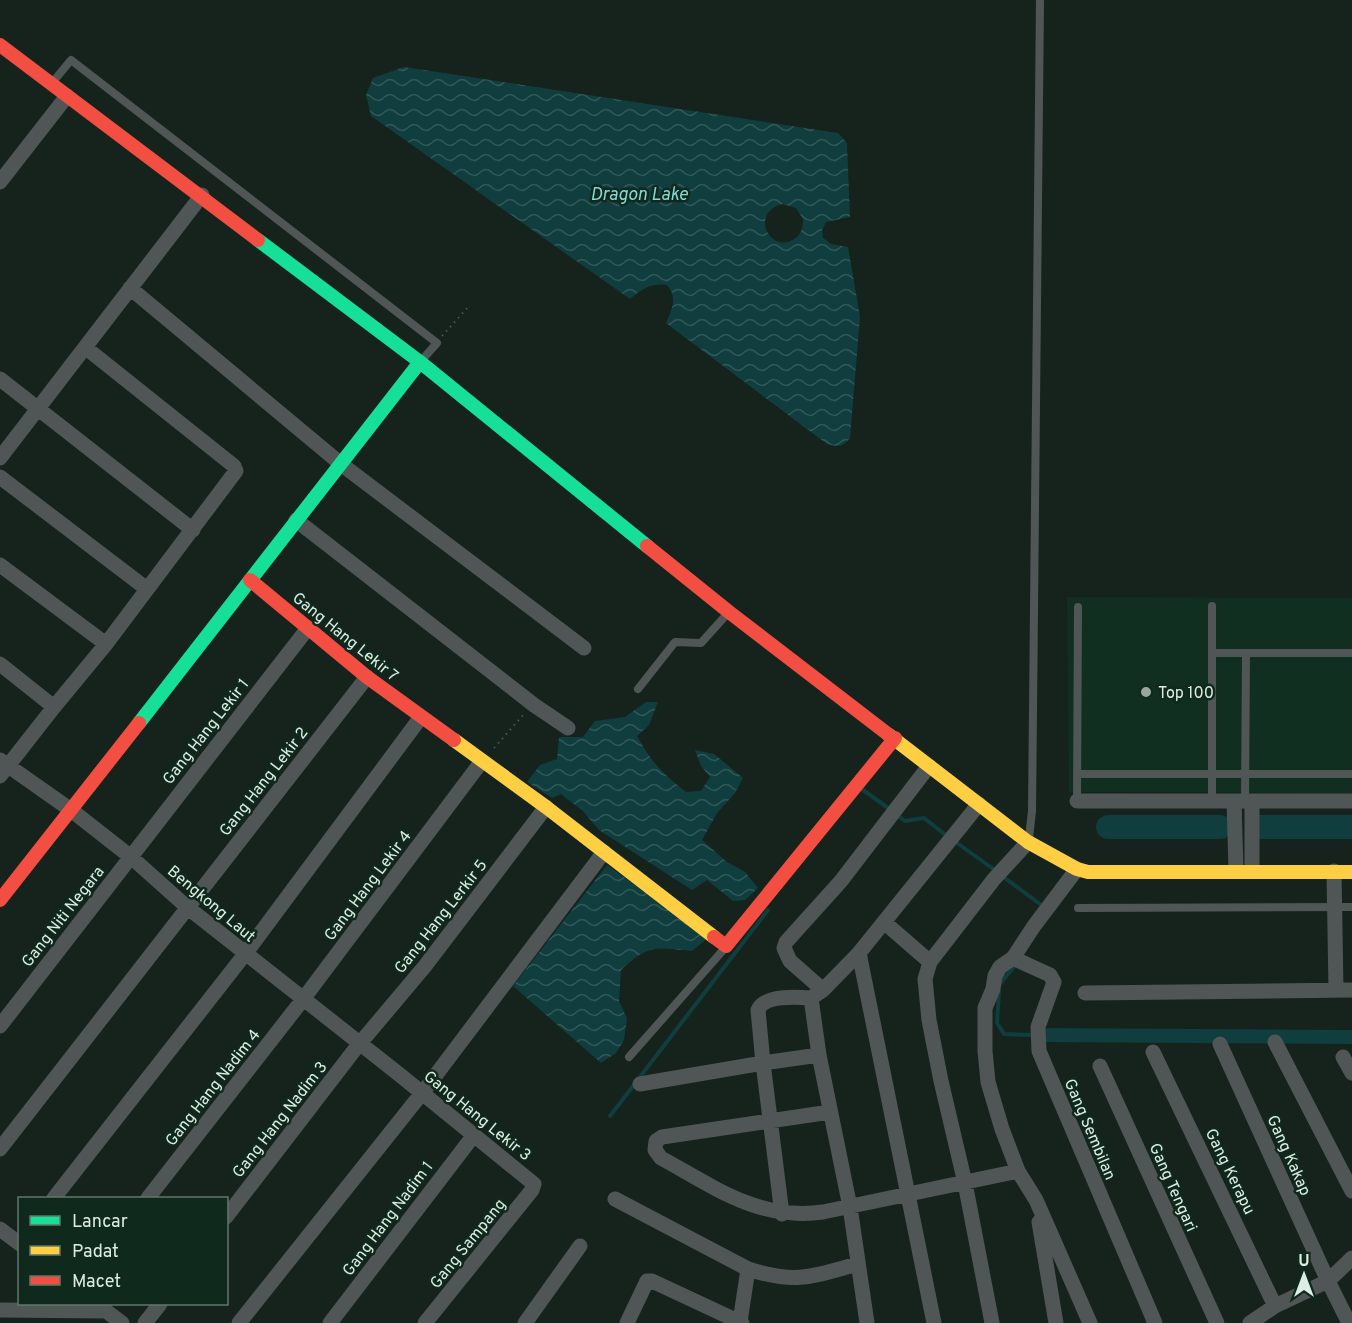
<svg xmlns="http://www.w3.org/2000/svg" width="1352" height="1323" font-family="Overpass,sans-serif">
	<defs>
		<pattern id="water-waves" width="16" height="10" patternUnits="userSpaceOnUse" patternTransform="scale(1.5)"><rect width="16" height="10" fill="#103d3e"/><path d="M0 5q4-4 8 0t8 0" fill="none" stroke="#32595a"/></pattern>
	</defs>
	<rect width="100%" height="100%" fill="#16231d"/>
	<path fill="#102f20" d="M1067,597L1352,598V793L1069,792Z"/>
	<path fill="url(#water-waves)" fill-rule="evenodd" d="M404,67L838,133L847,143L850,217L826,222L822,230L823,238L831,244L848,247L860,317L850,438C843,447 838,447 827,444L666,323C672,309 678,298 667,285C651,283 642,289 630,299L371,116L366,95L373,78ZM783,204L796,208L803,219C803,228 801,236 793,240C768,253 750,211 783,204Z
		M646,702H658L649,725L637,736C652,763 662,773 686,792L701,791L710,777L701,766L695,750L714,754L743,778L735,793L717,813L702,840L727,862L745,872L758,888L745,900L733,901L707,880L692,890L599,830L584,812L561,794L552,798L527,782L540,765L557,759L559,737H583L595,721L625,717Z
		M607,865L709,937L692,951C654,948 651,943 621,970L619,1001L627,1018L624,1040L616,1053L601,1063L513,986Z"/>
	<g fill="none" stroke-linecap="round" stroke-linejoin="round">
		<path stroke="#103d3e" stroke-width="4" d="M863,790L891,810
			M897,815L905,821L924,818L947,836
			M953,840L996,871
			M1002,876L1044,907
			M999,985L1017,963
			M999,992L997,1023L1004,1034L1034,1035
			M610,1116L768,910"/>
		<path stroke="#103d3e" stroke-width="14" d="M1041,1035L1352,1037"/>
		<path stroke="#103d3e" stroke-width="24" d="M1108,827H1220
			M1260,827H1352"/>
		<path stroke="#4c5350" stroke-width="2" stroke-dasharray="1.5 4.5" stroke-linecap="butt" d="M442,336L469,306
			M494,748L524,714"/>
		<path stroke="#505655" stroke-width="8" d="M52,83L71,60L437,343L421,361
			M1212,653H1352
			M638,689L675,642L701,643L728,613
			M1077,774H1352
			M1077,801L1078,607
			M1212,801V606
			M1245,801L1246,653
			M1029,838L1032,811L1040,0
			M1078,908L1352,907
			M629,1057L725,948"/>
		<path stroke="#505655" stroke-width="15" d="M0,182L67,96
			M130,288L341,464L584,648
			M0,379L193,530
			M0,458L202,195
			M0,477L147,589
			M296,520L534,705L568,728
			M0,565L106,644
			M0,664L54,707
			M0,760L71,810L131,857L187,907L400,1075L534,1184L532,1190L425,1323
			M0,776L54,707L106,644L236,471L234,466L86,348
			M1077,801H1352
			M1234,801L1236,870
			M1252,801V871
			M1077,869L1034,926L1013,958L1000,967L995,976L993,989L985,1008V1051L988,1082L1002,1129L1018,1171L1036,1200L1090,1323
			M1334,871L1336,990
			M884,922L930,962
			M859,953L934,1323
			M1013,958L1050,975L1054,982L1038,1027L1039,1051L1155,1323
			M823,990L790,961L784,948L786,942L841,881L929,766
			M1085,993L1352,990
			M811,998L819,1055L850,1207L867,1323
			M0,1026L308,628
			M1275,1042L1352,1191
			M1220,1044L1328,1281L1349,1323
			M1153,1052L1275,1306
			M1343,1057L1352,1073
			M1100,1066L1217,1323
			M640,1084L763,1063L758,1010C764,995 797,997 811,998L823,990L859,953L979,804
			M830,1112L662,1137L656,1141L655,1150L661,1158C714,1187 759,1221 823,1212L1018,1171
			M0,1149L367,677
			M54,1198L245,954L421,717
			M148,1198L304,998L482,761
			M615,1199L748,1269C795,1284 812,1277 857,1264
			M782,1214L763,1063L819,1055
			M226,1217L356,1048L425,966L546,807
			M1039,1222L1056,1323
			M0,1229L20,1244
			M98,1305L122,1323
			M0,1310L106,1311
			M740,1322L748,1269
			M145,1323L160,1304
			M239,1323L426,1088L604,852
			M330,1323L474,1135
			M525,1323L580,1246
			M627,1323L647,1281H652L742,1323
			M992,1323L965,1183L941,1081L929,1020L925,979L930,962L994,879L1028,842
			M1250,1323L1275,1306L1328,1281L1352,1258"/>
		<path stroke="#16e098" stroke-width="14" d="M258,240L420,362L647,546
			M139,723L420,362"/>
		<path stroke="#ffcf43" stroke-width="14" d="M889,735L1028,842L1077,869L1088,872H1352
			M454,740L546,807L714,937"/>
		<path stroke="#f24e42" stroke-width="14" d="M0,45L258,240
			M647,546L729,612L889,735
			M250,580L367,677L454,740
			M0,900L139,723
			M714,937L726,946L895,738"/>
	</g>
	<circle fill="#98a69e" stroke="#10291d" stroke-width="2" cx="1146" cy="692" r="6"/>
	<g text-anchor="middle" stroke-width="5" stroke-linejoin="round" paint-order="stroke">
		<g font-size="16" fill="#deede4" stroke="#10291d">
			<text transform="translate(346 636) rotate(39)" y="6">Gang Hang Lekir 7</text>
			<text transform="translate(205 731) rotate(-52)" y="6">Gang Hang Lekir 1</text>
			<text transform="translate(263 781) rotate(-52)" y="6">Gang Hang Lekir 2</text>
			<text transform="translate(367 885) rotate(-53)" y="6">Gang Hang Lekir 4</text>
			<text transform="translate(212 903) rotate(40)" y="6">Bengkong Laut</text>
			<text transform="translate(62 916) rotate(-52)" y="6">Gang Niti Negara</text>
			<text transform="translate(440 916) rotate(-52)" y="6">Gang Hang Lerkir 5</text>
			<text transform="translate(212 1087) rotate(-52)" y="6">Gang Hang Nadim 4</text>
			<text transform="translate(478 1115) rotate(39)" y="6">Gang Hang Lekir 3</text>
			<text transform="translate(279 1119) rotate(-52)" y="6">Gang Hang Nadim 3</text>
			<text transform="translate(1091 1129) rotate(67)" y="6">Gang Sembilan</text>
			<text transform="translate(1290 1155) rotate(66)" y="6">Gang Kakap</text>
			<text transform="translate(1231 1171) rotate(64)" y="6">Gang Kerapu</text>
			<text transform="translate(1174 1187) rotate(66)" y="6">Gang Tengari</text>
			<text transform="translate(387 1218) rotate(-53)" y="6">Gang Hang Nadim 1</text>
			<text transform="translate(467 1243) rotate(-51)" y="6">Gang Sampang</text>
		</g>
		<g font-size="16" fill="#deede4" stroke="#10291d" text-anchor="start">
			<text x="1158" y="698">Top 100</text>
		</g>
		<g font-size="18" font-style="italic" fill="#86d8d9" stroke="#10291d">
			<text x="639" y="200">Dragon Lake</text>
		</g>
	</g>
	<rect x="18" y="1197" width="210" height="108" fill="#10291d" stroke="#62776d" stroke-width="1.5"/>
	<rect x="30" y="1216" width="30" height="9" fill="#16e098" stroke="#62776d" stroke-width="1.5"/>
	<text x="72" y="1227" font-size="18" fill="#deede4">Lancar</text>
	<rect x="30" y="1246" width="30" height="9" fill="#ffcf43" stroke="#62776d" stroke-width="1.5"/>
	<text x="72" y="1257" font-size="18" fill="#deede4">Padat</text>
	<rect x="30" y="1276" width="30" height="9" fill="#f24e42" stroke="#62776d" stroke-width="1.5"/>
	<text x="72" y="1287" font-size="18" fill="#deede4">Macet</text>
	<g transform="translate(1304 1275)" stroke="#10291d" stroke-width="4.5" paint-order="stroke">
	<path d="M0-4.5L10 22L0 15L-10 22Z" fill="#deede4"/>
	<text y="-9" font-size="16" font-weight="bold" text-anchor="middle" fill="#deede4">U</text>
	</g>
</svg>
